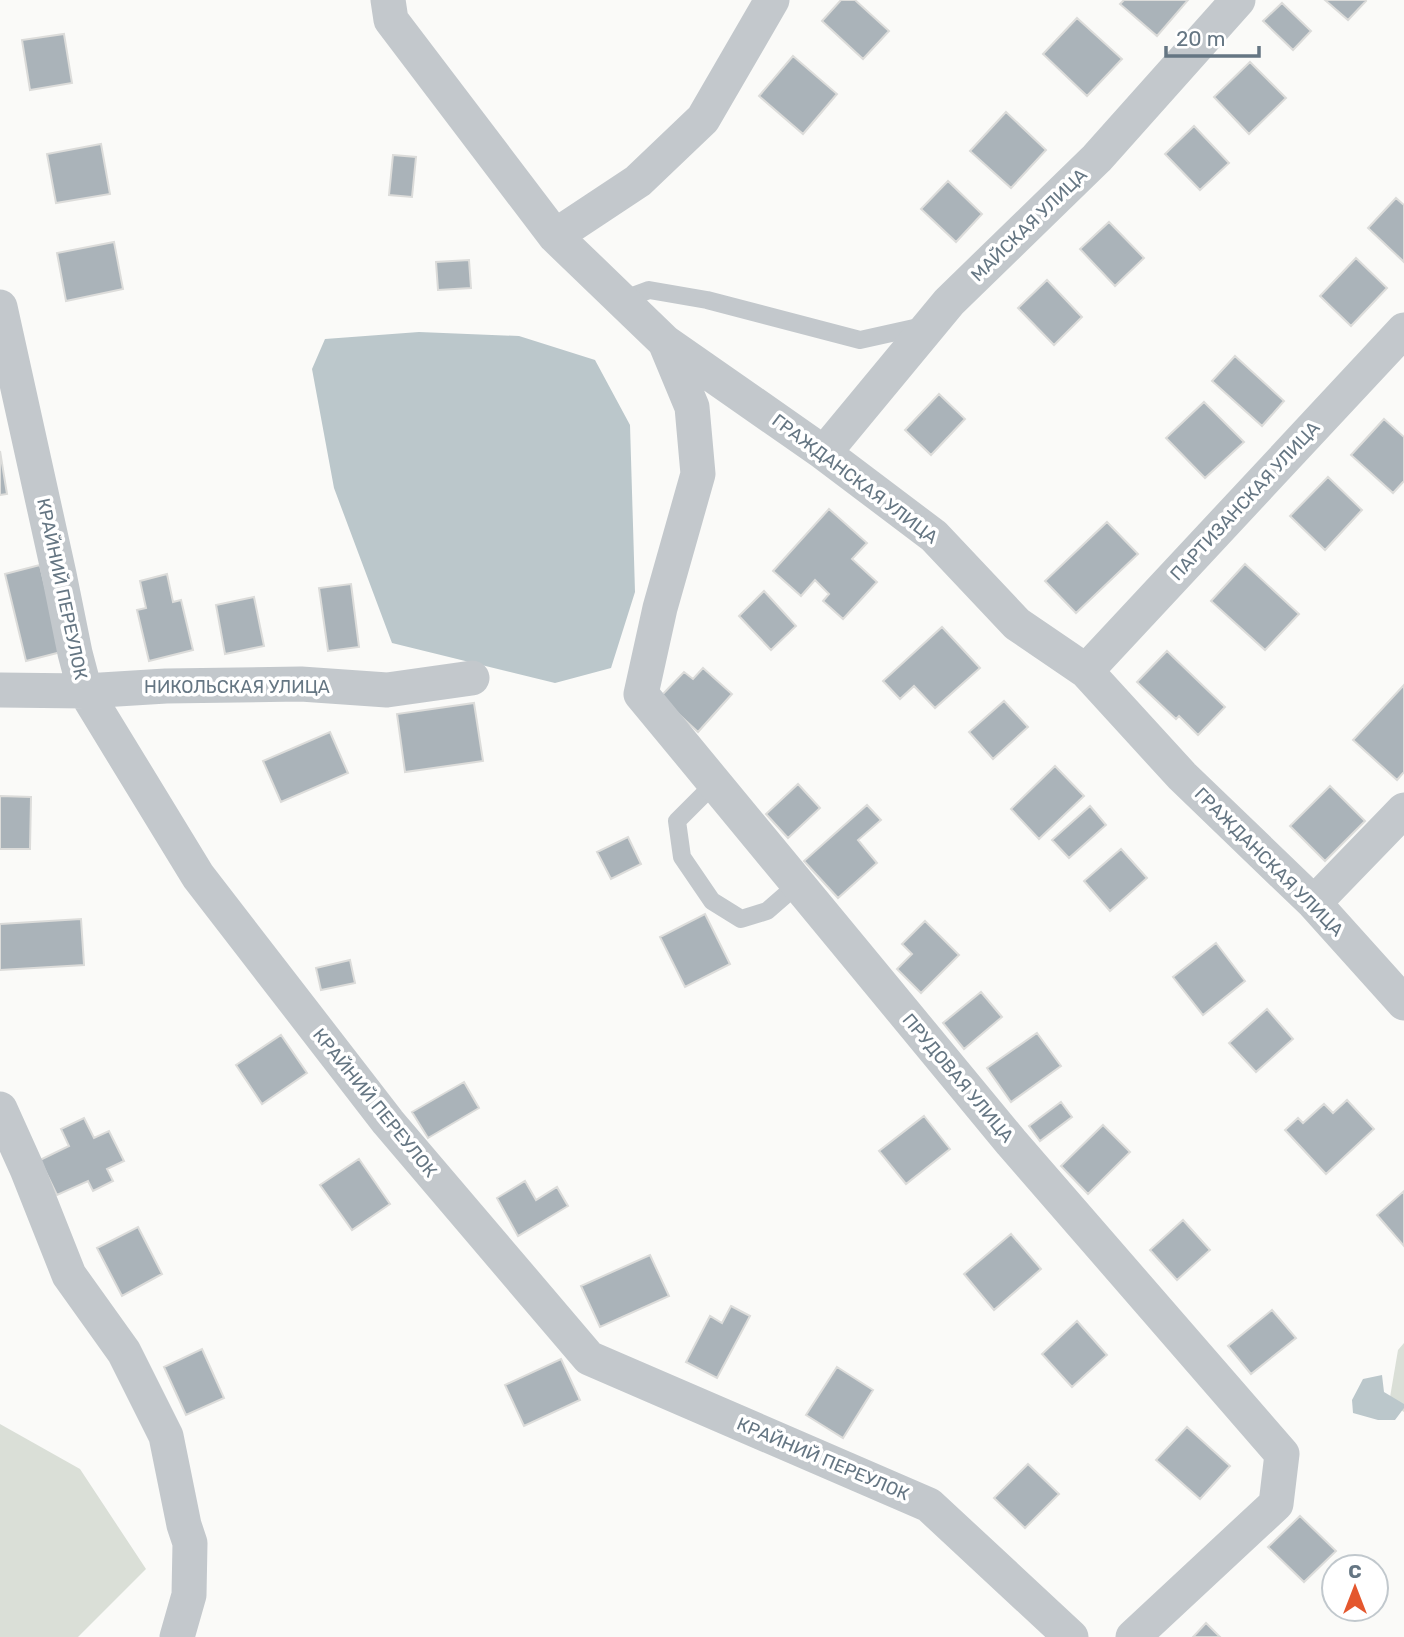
<svg xmlns="http://www.w3.org/2000/svg" width="1404" height="1637" font-family="Rubik,sans-serif">
	<rect width="100%" height="100%" fill="#fafaf8"/>
	<path fill="#dadfd7" d="M1404,1343V1412L1389,1403L1398,1350Z
		M0,1424L80,1469L146,1569L78,1637H0Z"/>
	<path fill="#bbc7cb" d="M419,332L519,336L595,360L630,425L635,592L611,668L555,683L392,643L334,488L312,369L325,339Z
		M1382,1375L1384,1392L1404,1404V1408L1395,1420H1378L1353,1413L1352,1400L1363,1379Z"/>
	<path fill="#aab3b9" stroke="#dcdcda" stroke-width="2" d="M841,0H855L889,31L863,59L822,21Z
		M1124,0H1188L1157,36L1120,4Z
		M1325,0H1365L1366,1L1348,20Z
		M1282,3L1311,31L1293,50L1263,21Z
		M1077,18L1122,59L1087,96L1043,54Z
		M64,34L72,83L30,90L22,40Z
		M793,56L837,94L803,134L759,96Z
		M1250,62L1286,98L1249,134L1214,97Z
		M1006,112L1046,150L1011,188L970,151Z
		M1194,126L1229,163L1200,190L1165,154Z
		M101,144L110,194L56,203L47,154Z
		M393,155L416,157L412,197L389,195Z
		M948,181L982,214L956,242L921,209Z
		M1396,198L1404,205V262L1368,228Z
		M1109,222L1144,258L1115,286L1080,249Z
		M114,242L123,289L66,301L57,253Z
		M1356,258L1387,288L1351,326L1320,296Z
		M469,260L471,288L438,290L436,262Z
		M1047,280L1082,317L1054,345L1018,308Z
		M1235,356L1284,401L1262,426L1212,381Z
		M939,394L965,419L931,455L905,430Z
		M1204,402L1244,442L1205,478L1166,438Z
		M1384,419L1404,437V481L1393,493L1351,455Z
		M0,451L7,494L0,495Z
		M1328,477L1362,510L1325,550L1290,516Z
		M829,509L867,543L852,559L877,582L843,619L823,601L829,594L815,580L801,596L773,571Z
		M1107,522L1138,554L1076,613L1045,581Z
		M1245,564L1299,614L1265,650L1211,601Z
		M40,565L61,652L26,661L5,574Z
		M167,574L173,602L181,600L193,650L149,661L137,610L146,608L140,581Z
		M351,584L359,647L328,651L319,588Z
		M764,591L796,626L771,650L739,616Z
		M254,597L264,646L225,654L216,605Z
		M942,627L980,668L935,708L914,686L900,699L883,681Z
		M1167,651L1225,707L1198,735L1179,716L1176,719L1137,682Z
		M703,668L732,694L698,732L660,697L684,672L693,679Z
		M1404,685V772L1397,780L1353,740Z
		M1004,701L1028,727L993,759L969,732Z
		M474,703L483,761L405,772L397,714Z
		M330,732L348,773L281,802L263,761Z
		M1055,766L1084,796L1039,839L1011,809Z
		M798,784L820,808L788,838L766,814Z
		M1330,786L1365,821L1325,861L1290,826Z
		M0,796L31,797L30,849H0Z
		M867,805L881,820L858,840L877,863L838,898L804,861Z
		M1090,806L1106,825L1069,858L1052,840Z
		M628,837L641,864L611,879L597,852Z
		M1121,849L1147,878L1110,911L1084,881Z
		M705,914L730,964L685,987L660,937Z
		M81,919L84,965L0,970V924Z
		M925,921L959,955L921,993L897,969L912,954L902,944Z
		M1216,943L1245,981L1203,1015L1173,977Z
		M350,960L355,983L321,990L316,968Z
		M981,992L1002,1017L964,1049L943,1023Z
		M1267,1009L1293,1039L1256,1072L1229,1043Z
		M1037,1033L1061,1066L1011,1102L987,1068Z
		M281,1035L307,1073L262,1104L236,1065Z
		M464,1082L479,1108L428,1138L412,1112Z
		M1347,1100L1374,1129L1326,1174L1285,1130L1298,1118L1303,1123L1324,1104L1333,1113Z
		M1061,1102L1072,1117L1040,1141L1029,1126Z
		M924,1116L950,1149L906,1184L879,1151Z
		M84,1118L94,1138L109,1131L124,1161L107,1169L113,1181L93,1191L88,1181L57,1195L40,1160L69,1146L61,1129Z
		M1103,1125L1130,1152L1088,1194L1061,1166Z
		M359,1159L390,1204L352,1230L320,1185Z
		M525,1181L536,1200L557,1187L568,1206L518,1236L497,1198Z
		M1404,1191V1246L1377,1215Z
		M1183,1220L1210,1250L1177,1280L1150,1250Z
		M138,1227L162,1274L122,1296L97,1248Z
		M1011,1234L1041,1269L994,1310L964,1274Z
		M650,1255L669,1296L600,1327L581,1286Z
		M731,1306L750,1316L717,1378L686,1362L710,1316L722,1323Z
		M1272,1310L1296,1338L1251,1374L1228,1346Z
		M1077,1321L1107,1355L1072,1387L1042,1354Z
		M202,1349L224,1398L186,1415L164,1367Z
		M561,1359L580,1400L524,1426L505,1385Z
		M837,1367L873,1390L843,1438L806,1415Z
		M1187,1427L1230,1466L1200,1499L1156,1460Z
		M1028,1464L1059,1494L1025,1528L994,1498Z
		M1300,1516L1336,1551L1304,1582L1268,1547Z
		M1206,1623L1220,1637H1193Z"/>
	<g fill="none" stroke-linecap="round" stroke-linejoin="round">
		<path stroke="#c3c8cc" stroke-width="18" d="M622,300L649,290L707,300L860,340L923,326
			M715,783L677,821L682,857L712,901L741,919L767,911L798,884"/>
		<path stroke="#c3c8cc" stroke-width="35" d="M388,0L391,20L555,236L665,342L824,453L934,536L1017,624L1086,671L1182,776L1314,903L1404,1003
			M555,236L638,181L703,119L772,0
			M0,307L59,574L75,653L85,691L198,876L388,1122L589,1358L929,1505L1071,1637
			M665,342L692,407L698,474L660,608L641,694L1011,1142L1282,1454L1276,1504L1133,1637
			M824,453L949,302L1097,158L1238,0
			M1086,671L1404,330
			M0,690L85,691L166,686L301,684L387,690L472,678
			M1314,903L1404,810
			M0,1109L27,1169L69,1275L124,1352L166,1436L184,1525L190,1543L189,1595L177,1637"/>
	</g>
	<g text-anchor="middle" stroke-width="7" stroke-linejoin="round" paint-order="stroke">
		<g font-size="18" fill="#657683" stroke="#fff">
			<text transform="translate(1029 225) rotate(-44)" y="6">МАЙСКАЯ УЛИЦА</text>
			<text transform="translate(855 479) rotate(37)" y="6">ГРАЖДАНСКАЯ УЛИЦА</text>
			<text transform="translate(1245 501) rotate(-47)" y="6">ПАРТИЗАНСКАЯ УЛИЦА</text>
			<text transform="translate(62 589) rotate(78)" y="6">КРАЙНИЙ ПЕРЕУЛОК</text>
			<text x="237" y="693">НИКОЛЬСКАЯ УЛИЦА</text>
			<text transform="translate(1269 862) rotate(45)" y="6">ГРАЖДАНСКАЯ УЛИЦА</text>
			<text transform="translate(958 1078) rotate(50)" y="6">ПРУДОВАЯ УЛИЦА</text>
			<text transform="translate(375 1103) rotate(51)" y="6">КРАЙНИЙ ПЕРЕУЛОК</text>
			<text transform="translate(823 1459) rotate(23)" y="6">КРАЙНИЙ ПЕРЕУЛОК</text>
		</g>
	</g>
	<g transform="translate(1355 1588)"><circle r="33" fill="#ffffff" stroke="#c1c8cd" stroke-width="2"/>
	<path d="M0-5L12 26L0 18L-12 26Z" fill="#e4572e"/>
	<text y="-10" font-size="19" font-weight="bold" text-anchor="middle" fill="#657683">С</text>
	</g>
	<path d="M1166 46v10h93v-10" fill="none" stroke="#657683" stroke-width="3.5"/>
	<text x="1176" y="46" font-size="21" fill="#657683" stroke="#ffffff" stroke-width="5" paint-order="stroke">20 m</text>
</svg>
